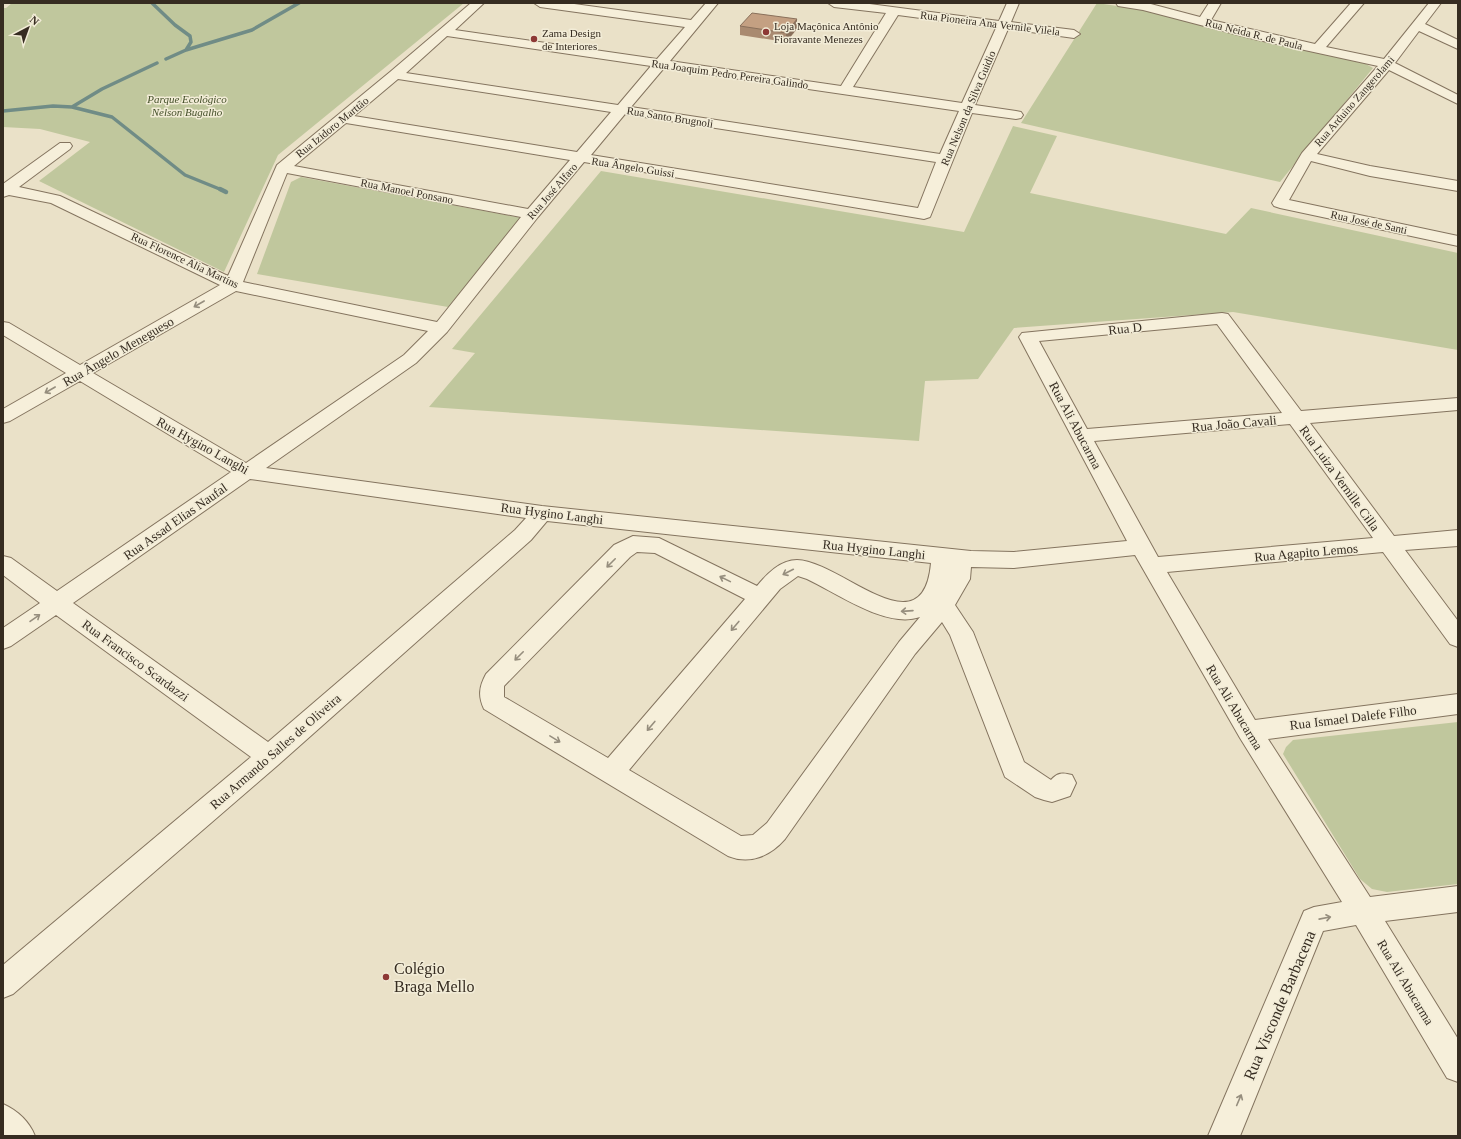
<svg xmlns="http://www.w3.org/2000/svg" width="1461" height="1139" font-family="Georgia,serif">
	<rect width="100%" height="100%" fill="#eae1c8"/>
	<path fill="#c0c79d" d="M12,3H464L278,155L224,272L39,181L90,142L40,129L3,127V8H6Z
		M1097,3L1137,9L1366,64L1373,68L1280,182L1021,123Z
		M1013,126L1057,136L1030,193L1226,234L1251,208L1458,253V350L1233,312L1014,328L978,379L925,381L919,441L429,407L475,353L452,349L601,171L964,232Z
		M301,177L522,218L448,307L257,274L291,182Z
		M1458,722V884L1387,892L1372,889L1360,879L1283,754L1286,747L1293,740Z"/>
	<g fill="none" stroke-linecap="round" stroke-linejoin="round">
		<path stroke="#708c86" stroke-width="3.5" d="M152,3L175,25L190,36L191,42L186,50
			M166,59L186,50L252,30L299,3
			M72,107L102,89L157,63
			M3,111L53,106L72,107L112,117L185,175L222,190"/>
		<path stroke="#708c86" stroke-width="4.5" d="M220,189L226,192"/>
		<g stroke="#84745f" stroke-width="2">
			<path id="minor" d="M471,3H484L455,30L657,59L685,27L540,7L534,3H567L691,20L706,3H718L670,61L841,86L886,13L834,7L828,3H862L999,21L1007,3H1019L1011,22L1074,30L1080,34L1074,38L1008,29L975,105L1016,111L1021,112L1023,115L1021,118L1016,119L972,113L930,217L924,219L584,162L538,217L447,332L416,363L266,468L542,506L971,551L1014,552L1127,541L1019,337L1022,333L1222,313L1228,314L1301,411L1458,398V410L1310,423L1394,536L1458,530V546L1405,550L1458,621V647L1450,644L1383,552L1167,572L1255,720L1458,694V714L1268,739L1370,897L1458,886V912L1385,921L1458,1039V1082L1447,1078L1356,925L1323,931L1240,1136H1208L1304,911L1314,907L1342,902L1240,738L1135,555L1014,568L971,567L970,579L955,605L973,632L1024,762L1051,780C1057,773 1062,772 1072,775L1076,783L1070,796L1052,802L1044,800L1035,797L1005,777L950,635L942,622L915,654L785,839C770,856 750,865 728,856L484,709C478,696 479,687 486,674L614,545L633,536L659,538L757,586C767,574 780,560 797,560C841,561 923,652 931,563L547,521L531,540L278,765L13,994L3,998V965L251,757L56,615L11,646L3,649V628L40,603L3,575V556L11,558L57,591L231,472L80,381L10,421L3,423V409L66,373L3,335V322L9,323L80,365L220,285L51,203L9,195L3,197V184L60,143H70L72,146L70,149L19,187L60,196L228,276L277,165L390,72ZM898,15L996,28L962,103L853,87ZM447,36L651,66L618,105L406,73ZM664,68L959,111L940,154L631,107ZM398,79L611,112L577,152L354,116ZM625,114L936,162L918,208L591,155ZM346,123L570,160L528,209L294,166ZM287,173L521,217L437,322L243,282ZM236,291L428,331L404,355L246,463L93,373ZM1217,324L1282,413L1087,429L1039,341ZM1290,424L1373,538L1158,557L1094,441ZM250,479L526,518L515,530L268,742L73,603ZM637,552L655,553L745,599L608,758L504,697V686L630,557ZM798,576L807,579C837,593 886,629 920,617L899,642L767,823L753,835L741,836L629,770L780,589Z
				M1116,3H1147L1200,17L1209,3H1221L1211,20L1315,44L1351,3H1364L1326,47L1384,59L1429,3H1441L1425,24L1458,40V49L1419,31L1395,63L1458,95V104L1389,70L1317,154L1370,166L1458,181V191L1370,176L1311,161L1289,200L1458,236V246L1280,208L1274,206L1272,203L1302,153L1378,66L1254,39L1143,10L1118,6Z
				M3,1104C18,1111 29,1121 35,1136H3Z"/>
		</g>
		<use href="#minor" fill="#f6efda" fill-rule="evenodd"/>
	</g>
	<path fill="#a98a70" d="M797,19V29L786,42L740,35V26Z"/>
	<path fill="#89705b" d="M797,19V29L786,42V33Z"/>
	<path fill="#c4a082" stroke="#89705b" d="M752,13L797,19L786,33L740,26Z"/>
	<defs><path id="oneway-shaft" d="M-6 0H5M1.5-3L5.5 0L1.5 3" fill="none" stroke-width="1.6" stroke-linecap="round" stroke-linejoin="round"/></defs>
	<g stroke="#968e7e">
		<use href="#oneway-shaft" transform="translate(199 304) rotate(150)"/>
		<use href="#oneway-shaft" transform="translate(50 390) rotate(150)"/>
		<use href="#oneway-shaft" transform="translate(611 563) rotate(135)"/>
		<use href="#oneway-shaft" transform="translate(788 572) rotate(153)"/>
		<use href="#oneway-shaft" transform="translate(725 579) rotate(-154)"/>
		<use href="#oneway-shaft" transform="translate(907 611) rotate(176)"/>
		<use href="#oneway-shaft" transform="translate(35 618) rotate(-35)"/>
		<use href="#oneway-shaft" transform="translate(735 626) rotate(130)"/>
		<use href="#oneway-shaft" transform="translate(519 656) rotate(135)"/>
		<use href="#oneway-shaft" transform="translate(651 726) rotate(130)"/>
		<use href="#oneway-shaft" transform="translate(555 739) rotate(31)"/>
		<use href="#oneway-shaft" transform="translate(1325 918) rotate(-11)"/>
		<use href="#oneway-shaft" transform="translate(1239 1100) rotate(-67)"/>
	</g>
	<g fill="#8d3835" stroke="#f2ecd7" stroke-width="1.5">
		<circle cx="766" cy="32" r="4"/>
		<circle cx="534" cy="39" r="4"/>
		<circle cx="386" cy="977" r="4"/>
	</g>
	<g text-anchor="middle" stroke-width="3" stroke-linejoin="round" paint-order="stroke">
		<g font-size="11" fill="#362c21" stroke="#f2ecd7">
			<text transform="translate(990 23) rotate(7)" y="4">Rua Pioneira Ana Vernile Vilela</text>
			<text transform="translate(1254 34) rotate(14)" y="4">Rua Neida R. de Paula</text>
			<text transform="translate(730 74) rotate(8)" y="4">Rua Joaquim Pedro Pereira Galindo</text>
			<text transform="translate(1354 101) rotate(-49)" y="4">Rua Arduino Zangerolami</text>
			<text transform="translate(968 108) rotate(-67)" y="4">Rua Nelson da Silva Guidio</text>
			<text transform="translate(670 117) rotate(9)" y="4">Rua Santo Brugnoli</text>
			<text transform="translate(332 127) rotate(-39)" y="4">Rua Izidoro Marttão</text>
			<text transform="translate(633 167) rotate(9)" y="4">Rua Ângelo Guissi</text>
			<text transform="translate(407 191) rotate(11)" y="4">Rua Manoel Ponsano</text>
			<text transform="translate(552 191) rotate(-49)" y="4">Rua José Alfaro</text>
			<text transform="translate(1369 222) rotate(12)" y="4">Rua José de Santi</text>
			<text transform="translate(185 260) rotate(25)" y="4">Rua Florence Alia Martins</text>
		</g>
		<g font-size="11" fill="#362c21" stroke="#f2ecd7" text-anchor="start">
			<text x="774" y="30">Loja Maçônica Antônio<tspan x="774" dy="13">Fioravante Menezes</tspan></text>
			<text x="542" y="37">Zama Design<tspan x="542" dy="13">de Interiores</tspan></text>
		</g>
		<g font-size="11" font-style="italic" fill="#45502a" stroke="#f2ecd7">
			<text x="187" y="103">Parque Ecológico<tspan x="187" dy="13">Nelson Bugalho</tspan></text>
		</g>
		<g font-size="13" fill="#362c21" stroke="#f2ecd7">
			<text transform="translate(1125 328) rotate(-6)" y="5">Rua D</text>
			<text transform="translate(118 351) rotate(-30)" y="5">Rua Ângelo Menegueso</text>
			<text transform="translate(1234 423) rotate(-5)" y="5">Rua João Cavali</text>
			<text transform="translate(1076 425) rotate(62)" y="5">Rua Ali Abucarma</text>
			<text transform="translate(203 445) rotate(29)" y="5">Rua Hygino Langhi</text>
			<text transform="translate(1340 478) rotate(54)" y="5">Rua Luiza Vernille Cilla</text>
			<text transform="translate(552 513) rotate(7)" y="5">Rua Hygino Langhi</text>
			<text transform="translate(175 521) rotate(-35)" y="5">Rua Assad Elias Naufal</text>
			<text transform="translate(874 549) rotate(6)" y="5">Rua Hygino Langhi</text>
			<text transform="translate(1306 552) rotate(-5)" y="5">Rua Agapito Lemos</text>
			<text transform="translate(136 660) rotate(36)" y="5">Rua Francisco Scardazzi</text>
			<text transform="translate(1235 707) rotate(59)" y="5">Rua Ali Abucarma</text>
			<text transform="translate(1353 717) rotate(-7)" y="5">Rua Ismael Dalefe Filho</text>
			<text transform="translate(275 751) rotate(-41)" y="5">Rua Armando Salles de Oliveira</text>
			<text transform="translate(1406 982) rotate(59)" y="5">Rua Ali Abucarma</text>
		</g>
		<g font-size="16" fill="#362c21" stroke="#f2ecd7" text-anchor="start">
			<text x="394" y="974">Colégio<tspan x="394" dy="18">Braga Mello</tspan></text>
		</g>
		<g font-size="16" fill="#362c21" stroke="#f2ecd7">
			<text transform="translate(1279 1005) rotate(-67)" y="6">Rua Visconde Barbacena</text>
		</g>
	</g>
	<rect width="1461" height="1139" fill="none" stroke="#362c21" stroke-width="8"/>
	<g transform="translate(28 28) rotate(41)" stroke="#f2ecd7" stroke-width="3" paint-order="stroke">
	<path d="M0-3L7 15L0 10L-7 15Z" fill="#362c21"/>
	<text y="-6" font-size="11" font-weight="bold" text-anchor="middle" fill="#362c21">N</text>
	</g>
</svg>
